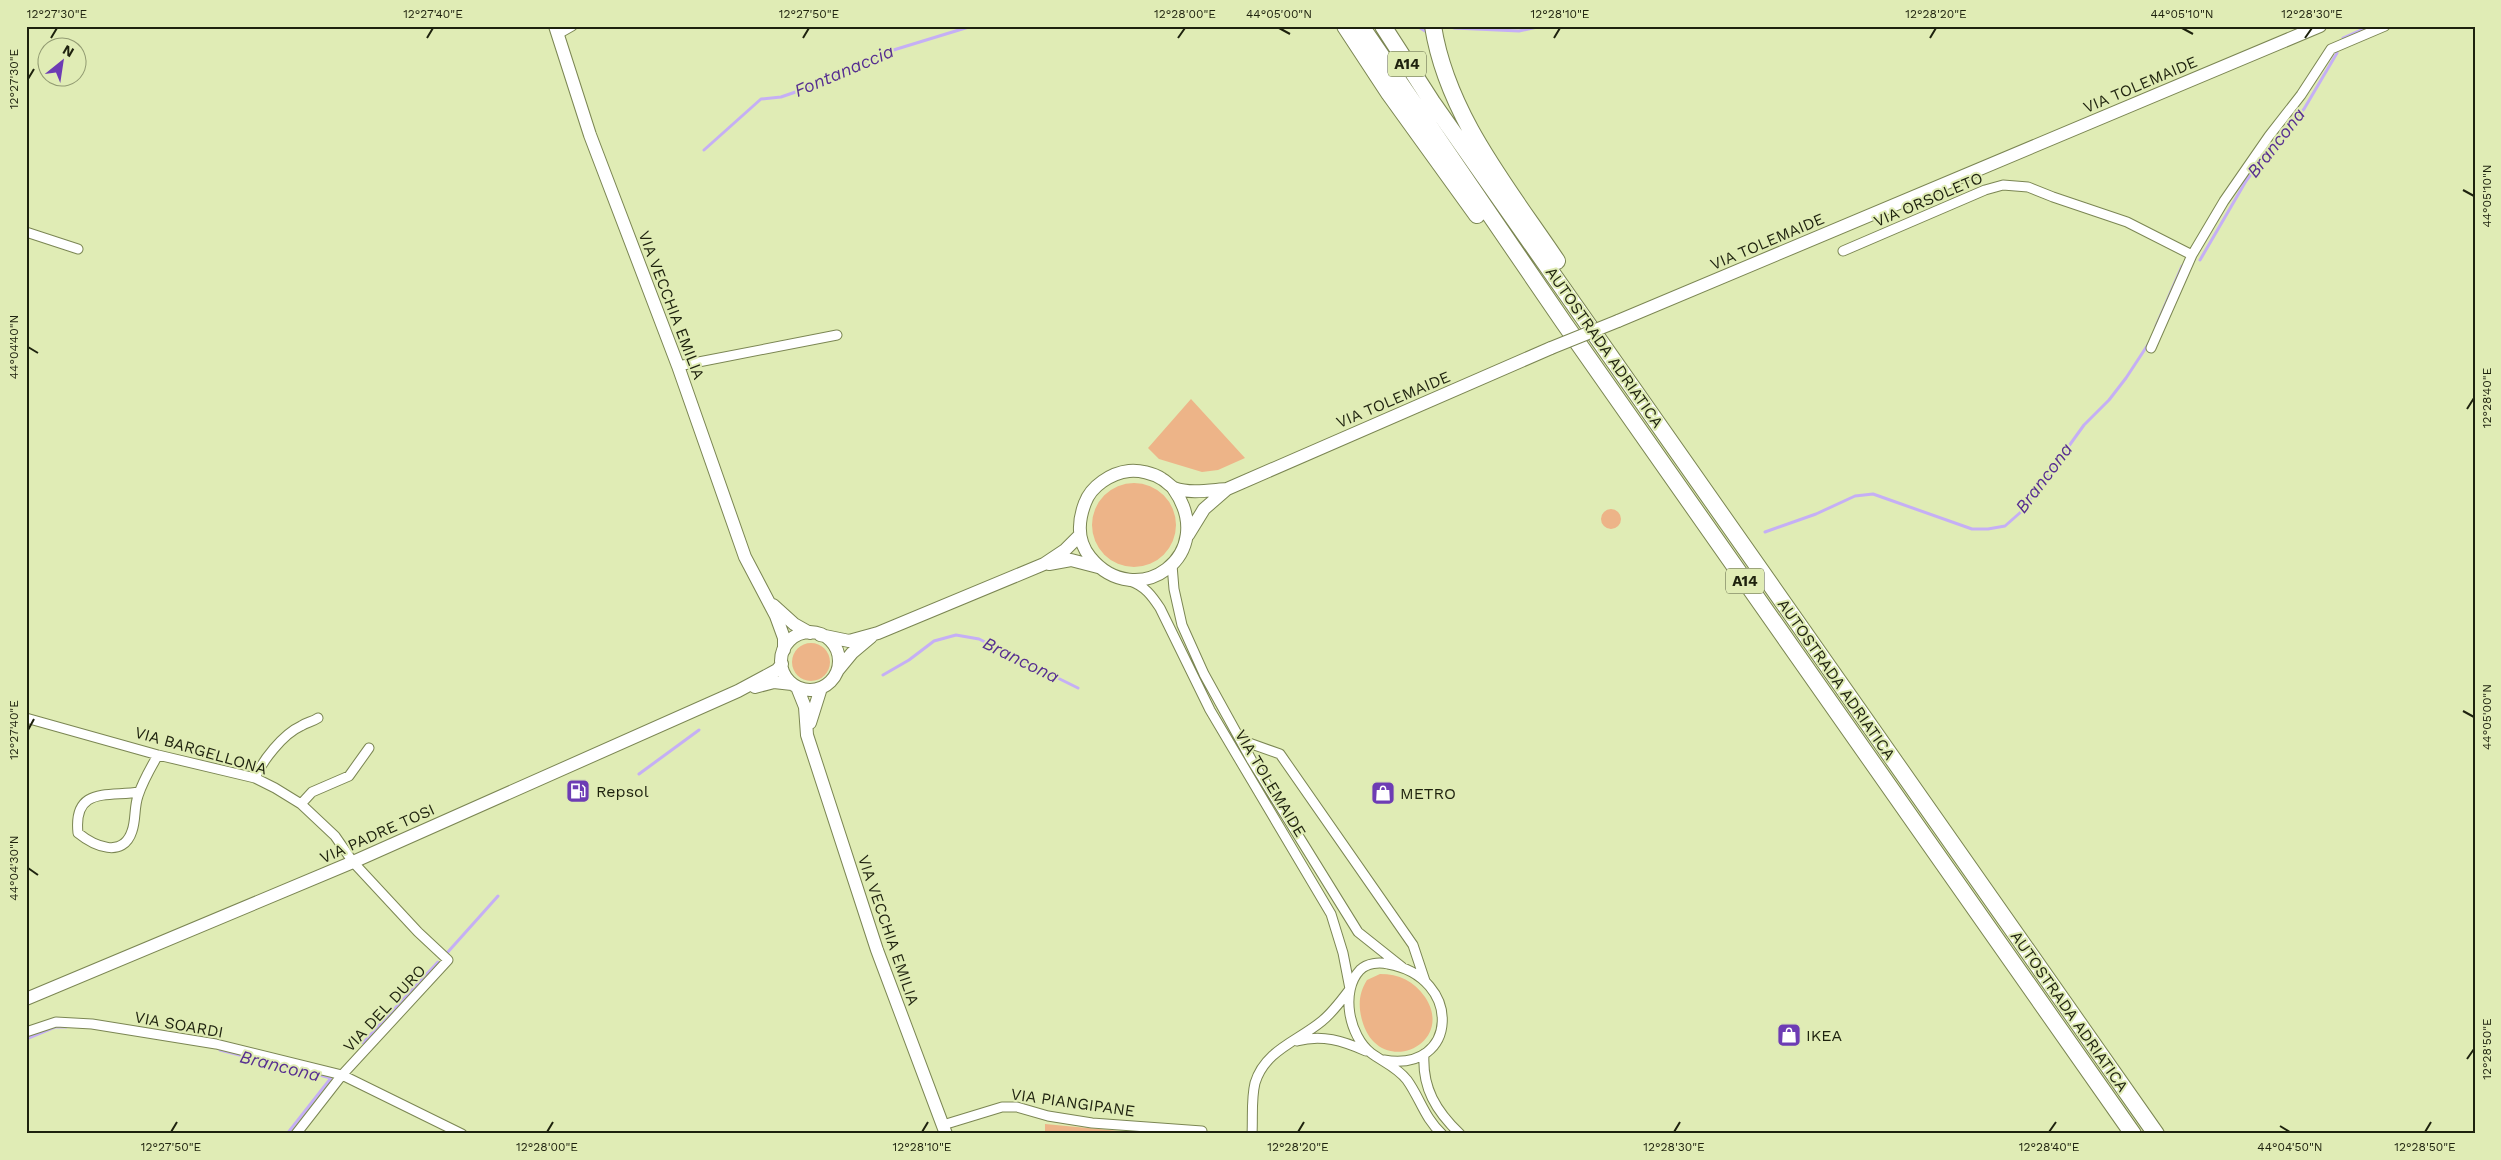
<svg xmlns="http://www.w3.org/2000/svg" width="2501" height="1160" font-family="'Work Sans',sans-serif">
	<rect width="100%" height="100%" fill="#e0ecb5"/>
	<path fill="#edb488" d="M1191,399L1245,458L1218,470L1202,472L1159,459L1148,448Z
		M1092 525a42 42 0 1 1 84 0a42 42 0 1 1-84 0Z
		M1601 519a10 10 0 1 1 20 0a10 10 0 1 1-20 0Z
		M792 662a19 19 0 1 1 38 0a19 19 0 1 1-38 0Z
		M1380,974C1399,974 1414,981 1425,997C1457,1045 1378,1080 1362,1020C1358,1005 1359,993 1367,980Z
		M1045,1124L1141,1133V1134H1045Z"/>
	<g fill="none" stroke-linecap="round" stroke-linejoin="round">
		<path stroke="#c5aff5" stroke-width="3" d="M1417,26L1425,31
			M1454,28L1519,31L1542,26
			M2343,38L2370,26
			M704,150L761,99L781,97L813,86L887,52L972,26
			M2200,260L2246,181L2284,130L2304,109L2337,53
			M2156,326L2182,266
			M1765,532L1816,514L1855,496L1873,494L1972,529H1988L2005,526L2022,511L2084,425L2109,400L2126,378L2149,343
			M883,675L909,660L934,641L956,635L979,639L1078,688
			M639,774L699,730
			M447,953L498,896
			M26,1039L55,1027H66
			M363,1043L438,962
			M220,1050L331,1078L287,1134"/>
		<g stroke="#7b8653" stroke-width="11">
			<path id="street" d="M558,34L572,26
				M26,232L78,249
				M1843,251L1985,190L2003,185L2028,187L2053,197L2127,222L2192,255
				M2151,348L2192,255L2224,201L2269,136L2301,95L2331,49L2385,26
				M678,366L837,335
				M1172,565L1174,589L1182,625L1204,674L1252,761L1358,932L1402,967
				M1130,581C1145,586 1152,596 1160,608L1210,710L1331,914L1343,953L1350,989C1341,1001 1333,1012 1322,1021C1298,1041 1265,1050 1255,1083C1251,1099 1253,1118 1252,1134
				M26,718L158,755L255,778L275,788L301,804L335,836L353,862L418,932L448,960L342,1075L296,1134
				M1240,737L1249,743L1280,754L1413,945L1425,981
				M255,778C262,761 283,734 301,726C307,722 312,722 318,718
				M139,792C109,797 73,786 78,833C94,846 123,859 132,831C136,820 134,807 138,796C142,783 151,767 158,755
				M301,804L312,792L349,776L369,748
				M26,1032L56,1022L92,1024L216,1044L342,1075L462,1134
				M1297,1041C1322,1034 1343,1041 1366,1051
				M1424,1054C1422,1088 1436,1111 1460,1134
				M1384,1060C1459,1073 1463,977 1388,964C1379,962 1367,963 1360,970C1340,991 1349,1036 1371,1053C1383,1062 1397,1067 1407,1080C1420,1098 1425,1119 1442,1134
				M943,1125L1002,1107H1017L1048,1116L1092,1123L1202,1131"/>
		</g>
		<g stroke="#7b8653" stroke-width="14">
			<path id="secondary" d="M555,26L590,135L678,366L745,557L776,616L784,638V650
				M1618,321L2320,26
				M1173,488C1221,555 1136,614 1090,557C1077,541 1078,521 1085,503C1091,486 1111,473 1129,471C1139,470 1153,473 1162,479C1166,481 1170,486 1174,488C1190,494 1211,490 1227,489
				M1188,535L1204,509L1227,489L1551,348
				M1049,564L1071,560L1098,567
				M773,605L794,624L810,633
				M781 661a29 29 0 1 1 58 0a29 29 0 1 1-58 0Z
				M820,635L849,641L878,633L1044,564L1065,550L1080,535
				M838,670L852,653L871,637
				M755,687L774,682L792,684
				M797,687L805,707L807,735L877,950L946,1134
				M810,723L821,688
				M26,999L353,862L738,691L777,670L782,664"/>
		</g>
		<g stroke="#7b8653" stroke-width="18">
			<path id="highway" d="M1345,26L1389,93L1477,215
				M1361,26L1564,323L2133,1134
				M1383,26L1432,102L2156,1134
				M1433,26C1447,115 1508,188 1557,261"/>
		</g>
		<use href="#street" stroke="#fff" stroke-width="9"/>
		<use href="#secondary" stroke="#fff" stroke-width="12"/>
		<use href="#highway" stroke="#fff" stroke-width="16"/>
		<g stroke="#7b8653" stroke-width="14" stroke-linecap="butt">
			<path id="secondary-bridge" d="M1551,348L1618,321"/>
		</g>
		<use href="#secondary-bridge" stroke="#fff" stroke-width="12"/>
	</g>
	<path fill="none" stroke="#1e220e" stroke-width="2" d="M1279,28L1290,34M2182,28L2193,34M51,38L57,28M427,38L433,28M803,38L809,28M1178,38L1185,28M1554,38L1560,28M1930,38L1936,28M2305,38L2312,28M28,79L34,69M2463,190L2474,196M28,347L38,353M2467,409L2474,398M2463,711L2474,717M28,730L34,719M28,868L38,875M2467,1059L2474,1049M2280,1126L2290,1132M171,1132L177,1122M547,1132L553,1122M922,1132L928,1122M1298,1132L1304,1122M1674,1132L1680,1122M2049,1132L2056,1122M2425,1132L2431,1122"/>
	<defs>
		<g id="fuel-square" transform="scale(1.25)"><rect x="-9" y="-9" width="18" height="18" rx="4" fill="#6d3cb4" stroke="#e0ecb5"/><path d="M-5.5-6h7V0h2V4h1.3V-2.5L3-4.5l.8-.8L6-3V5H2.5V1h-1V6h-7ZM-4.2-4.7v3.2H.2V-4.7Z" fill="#fff"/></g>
		<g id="shop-square" transform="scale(1.25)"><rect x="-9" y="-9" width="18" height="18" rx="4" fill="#6d3cb4" stroke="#e0ecb5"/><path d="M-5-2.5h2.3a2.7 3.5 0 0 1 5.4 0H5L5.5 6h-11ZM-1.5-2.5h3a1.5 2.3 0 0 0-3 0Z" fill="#fff"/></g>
	</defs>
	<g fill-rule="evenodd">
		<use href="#fuel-square" x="578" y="791"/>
		<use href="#shop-square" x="1383" y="793"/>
		<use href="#shop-square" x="1789" y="1035"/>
	</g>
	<g text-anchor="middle" stroke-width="4" stroke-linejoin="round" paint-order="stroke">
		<g fill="#e0ecb5" stroke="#585f40" stroke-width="1">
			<rect x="1388" y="51.5" width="38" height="25" rx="4"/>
			<rect x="1726" y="568.5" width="38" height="25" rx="4"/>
		</g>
		<g font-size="15" font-weight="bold" fill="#1e220e">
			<text x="1407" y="69">A14</text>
			<text x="1745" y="586">A14</text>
		</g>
		<g font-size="16" fill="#1e220e" stroke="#e0ecb5">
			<text transform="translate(2140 84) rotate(-23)" y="6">VIA TOLEMAIDE</text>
			<text transform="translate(1928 199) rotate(-23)" y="6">VIA ORSOLETO</text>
			<text transform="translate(1767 241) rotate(-23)" y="6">VIA TOLEMAIDE</text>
			<text transform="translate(672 305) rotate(69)" y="6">VIA VECCHIA EMILIA</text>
			<text transform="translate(1605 347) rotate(55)" y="6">AUTOSTRADA ADRIATICA</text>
			<text transform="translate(1393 399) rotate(-23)" y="6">VIA TOLEMAIDE</text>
			<text transform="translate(1837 679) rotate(55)" y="6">AUTOSTRADA ADRIATICA</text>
			<text transform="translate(201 750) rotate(16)" y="6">VIA BARGELLONA</text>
			<text transform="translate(1271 783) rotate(59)" y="6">VIA TOLEMAIDE</text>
			<text transform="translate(377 833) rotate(-24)" y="6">VIA PADRE TOSI</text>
			<text transform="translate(889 930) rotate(71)" y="6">VIA VECCHIA EMILIA</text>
			<text transform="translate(384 1008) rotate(-47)" y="6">VIA DEL DURO</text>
			<text transform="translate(2070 1011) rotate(55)" y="6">AUTOSTRADA ADRIATICA</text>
			<text transform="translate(179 1024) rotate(10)" y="6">VIA SOARDI</text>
			<text transform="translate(1073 1102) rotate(8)" y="6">VIA PIANGIPANE</text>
		</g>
		<g font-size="16" fill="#1e220e" stroke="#e0ecb5" text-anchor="start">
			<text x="596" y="797">Repsol</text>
			<text x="1400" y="799">METRO</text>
			<text x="1806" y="1041">IKEA</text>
		</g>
		<g font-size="18" font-style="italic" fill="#562e90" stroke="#e0ecb5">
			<text transform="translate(844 71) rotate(-23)" y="6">Fontanaccia</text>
			<text transform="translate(2276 143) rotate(-52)" y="6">Brancona</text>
			<text transform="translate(2044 478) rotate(-53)" y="6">Brancona</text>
			<text transform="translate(1021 660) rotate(26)" y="6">Brancona</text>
			<text transform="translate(280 1066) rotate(14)" y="6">Brancona</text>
		</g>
	</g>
	<rect width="2501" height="1160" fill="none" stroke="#e0ecb5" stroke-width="55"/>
	<g transform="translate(62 62) rotate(30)"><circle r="24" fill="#e0ecb5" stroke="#929b72"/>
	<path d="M0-4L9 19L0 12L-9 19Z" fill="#6d3cb4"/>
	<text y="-8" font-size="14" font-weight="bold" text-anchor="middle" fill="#1e220e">N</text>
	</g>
	<rect x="28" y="28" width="2446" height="1104" fill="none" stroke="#1e220e" stroke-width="2"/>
	<g font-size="12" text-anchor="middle" fill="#1e220e">
		<text x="57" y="18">12°27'30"E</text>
		<text x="433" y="18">12°27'40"E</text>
		<text x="809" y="18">12°27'50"E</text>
		<text x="1185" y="18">12°28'00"E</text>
		<text x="1279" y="18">44°05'00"N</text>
		<text x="1560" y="18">12°28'10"E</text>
		<text x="1936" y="18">12°28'20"E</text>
		<text x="2182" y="18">44°05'10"N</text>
		<text x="2312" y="18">12°28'30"E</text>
		<text transform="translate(14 79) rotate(-90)" y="4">12°27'30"E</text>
		<text transform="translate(2487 196) rotate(-90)" y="4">44°05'10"N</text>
		<text transform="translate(14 347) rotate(-90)" y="4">44°04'40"N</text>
		<text transform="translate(2487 398) rotate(-90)" y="4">12°28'40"E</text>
		<text transform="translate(2487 717) rotate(-90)" y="4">44°05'00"N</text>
		<text transform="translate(14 730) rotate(-90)" y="4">12°27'40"E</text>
		<text transform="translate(14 868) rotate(-90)" y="4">44°04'30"N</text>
		<text transform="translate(2487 1049) rotate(-90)" y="4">12°28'50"E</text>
		<text x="171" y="1151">12°27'50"E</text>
		<text x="547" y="1151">12°28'00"E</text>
		<text x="922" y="1151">12°28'10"E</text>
		<text x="1298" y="1151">12°28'20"E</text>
		<text x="1674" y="1151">12°28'30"E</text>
		<text x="2049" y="1151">12°28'40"E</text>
		<text x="2290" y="1151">44°04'50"N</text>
		<text x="2425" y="1151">12°28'50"E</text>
	</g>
</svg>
